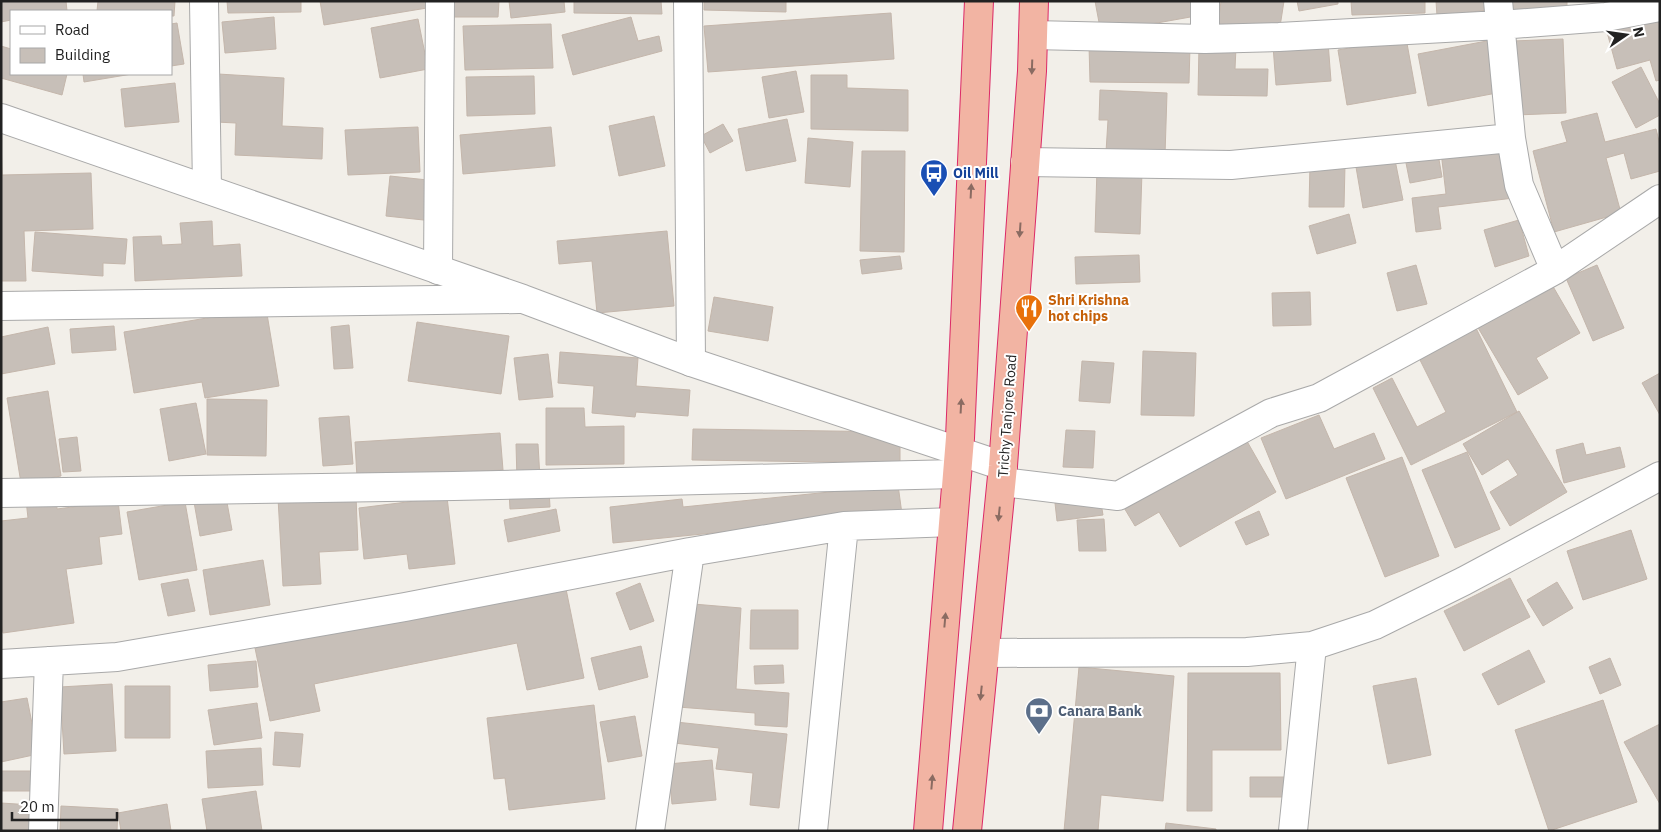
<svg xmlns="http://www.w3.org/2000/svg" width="1661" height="832" font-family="'IBM Plex Sans',sans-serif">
	<rect width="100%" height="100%" fill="#f2efe9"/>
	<path fill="#c7bfb8" stroke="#c4b6ab" d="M1,1H66L67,11H11V20L1,22Z
		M98,1H175L174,16H171V11H97Z
		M227,1H301V12L228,13Z
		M320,1H432L433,7L324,25Z
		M452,1H499L498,17H452Z
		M509,1H564L565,12L511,18Z
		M574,1H661L662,14L574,13Z
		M704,1H786V12L704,10Z
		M1095,1H1193L1196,16L1101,33Z
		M1221,1H1284L1279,33L1218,25Z
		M1297,1H1338V4L1299,11Z
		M1351,1H1425V13L1352,15Z
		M1436,1H1487L1488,10L1437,16Z
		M1512,1H1567V6L1514,14Z
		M891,13L894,59L708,72L704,26Z
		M274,17L276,49L225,53L222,22Z
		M631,17L638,41L659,36L662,51L573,75L562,35Z
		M1660,18V80L1656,81L1650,60L1617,69L1607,32Z
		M418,19L428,69L380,78L371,28Z
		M177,23L184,64L171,66V24Z
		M551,24L553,68L465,70L463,26Z
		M1406,38L1416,93L1347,105L1338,50Z
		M1563,39L1566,113L1516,115L1513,41Z
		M1492,40L1502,92L1428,106L1418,54Z
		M1328,42L1331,81L1276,85L1273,46Z
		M1089,45L1190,46L1189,83L1090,82Z
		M1,46L11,49V74H67L62,95L1,78Z
		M1199,46L1236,47L1235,69H1268L1267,96L1198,95Z
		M1641,67L1660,104V115L1636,128L1612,82Z
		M796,71L804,112L769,118L762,77Z
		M83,74H132L84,82Z
		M218,74L284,78L282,126L323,128L322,159L235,155L236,123L216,122Z
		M811,75H847V88L908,90V131L811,129Z
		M534,76L535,114L467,116L466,77Z
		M175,83L179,122L125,127L121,89Z
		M1100,90L1167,93L1165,155L1106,152L1108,120H1099Z
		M1597,113L1605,142L1656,129L1660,145V171L1631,179L1624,153L1606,158L1621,213L1554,232L1533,151L1567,142L1561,122Z
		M654,116L665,166L619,176L609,126Z
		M787,119L796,161L746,171L738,129Z
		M723,124L733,141L710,153L701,136Z
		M418,127L420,172L348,175L345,130Z
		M551,127L555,166L463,174L460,135Z
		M1,134L2,175L91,173L93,229L24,231L26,281H1Z
		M808,138L853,142L850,187L805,183Z
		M1507,145L1514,198L1438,207L1441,229L1416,232L1412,198L1446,194L1441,152Z
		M1437,148L1442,177L1410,183L1404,153Z
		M862,151H905L904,252L860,251Z
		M1395,160L1403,200L1363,208L1356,167Z
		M1310,164L1345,165L1344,207H1309Z
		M1097,169L1142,171L1140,234L1095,232Z
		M390,176L437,181L433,221L386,216Z
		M1349,214L1356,243L1317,254L1309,226Z
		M1519,220L1529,256L1495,267L1484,230Z
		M212,221L213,246L240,244L242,276L135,281L133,237L161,236L162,245L182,244L180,223Z
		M667,231L674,306L597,313L592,261L559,264L557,241Z
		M35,232L127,239L125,264L103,263V276L32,271Z
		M1139,255L1140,282L1076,284L1075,257Z
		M900,256L902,269L862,274L860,260Z
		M1416,265L1427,304L1397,311L1387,273Z
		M1597,265L1624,328L1593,341L1566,278Z
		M1551,283L1580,333L1536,358L1548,378L1518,395L1477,326Z
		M1310,292L1311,325L1273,326L1272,293Z
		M714,297L773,307L768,341L708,331Z
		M266,308L279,386L205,398L202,382L134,393L124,332Z
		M417,322L509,336L501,394L408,381Z
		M349,325L353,368L334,369L331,327Z
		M114,326L116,350L72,353L70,329Z
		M1475,326L1517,412L1411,465L1373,388L1392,378L1417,427L1446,412L1417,354Z
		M48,327L55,364L1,374V337Z
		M1143,351L1196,353L1194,416L1141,415Z
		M560,352L638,358L636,386L690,390L688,416L636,412L635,417L592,413L594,386L558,383Z
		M548,354L553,397L519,400L514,358Z
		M1082,361L1114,363L1110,403L1079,401Z
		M1660,373V415L1642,383Z
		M48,391L61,476L21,483L7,398Z
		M207,399L267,400L266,456L207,455Z
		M196,403L206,454L169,461L160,409Z
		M546,408H584L585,427L624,426V464L546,465Z
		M1519,411L1567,492L1510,526L1490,492L1518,475L1508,459L1482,475L1463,444Z
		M1319,415L1334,449L1374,433L1385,459L1286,499L1261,438Z
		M349,416L353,464L323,466L319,418Z
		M693,429L900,432V463L692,460Z
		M1066,430L1095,431L1093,468L1063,467Z
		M500,433L503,470L357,478L355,442Z
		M1244,436L1276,492L1180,547L1159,512L1135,526L1123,506Z
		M77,437L81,471L63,472L59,439Z
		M1583,443L1586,455L1620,447L1625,467L1564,483L1556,450Z
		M516,444H538L540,479L517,480Z
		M1467,452L1500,529L1455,548L1422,470Z
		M1402,457L1439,556L1385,577L1346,478Z
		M898,485L902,514L613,543L610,507L682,499L683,507Z
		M549,490L550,507L510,509L509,492Z
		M356,495L358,550L319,552L321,584L283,586L278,498Z
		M56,497L57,509L118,501L122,534L99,537L102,564L66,569L74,623L3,633L1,622V521L28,518L26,500Z
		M226,497L232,530L200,536L194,502Z
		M447,497L455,564L409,569L407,554L364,559L359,508Z
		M1100,497L1103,515L1057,521L1055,503Z
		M185,502L197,570L139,580L127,512Z
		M556,509L560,531L508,542L504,520Z
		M1259,511L1269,535L1246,545L1235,522Z
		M1104,519L1106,551H1079L1077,520Z
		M1631,530L1647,579L1583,600L1567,551Z
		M263,560L270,605L210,615L203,570Z
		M1510,578L1530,617L1464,651L1444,611Z
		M188,579L195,611L168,616L161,584Z
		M1557,582L1573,608L1543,626L1527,600Z
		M640,583L654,621L630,630L616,593Z
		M565,584L584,678L527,690L517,643L314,684L320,711L270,721L255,648Z
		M693,604L741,608L736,689L789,693L787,727L755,725V713L678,707Z
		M751,610H798V649H750Z
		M641,646L648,677L599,690L591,658Z
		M1529,650L1545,682L1498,705L1482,674Z
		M1610,658L1621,685L1600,694L1589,667Z
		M256,661L258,687L210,691L208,665Z
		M783,665L784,683L755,684L754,666Z
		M1079,667L1174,676L1163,801L1101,795L1098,831H1064Z
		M1188,673H1280L1281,750H1212V811H1187Z
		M1416,678L1431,755L1388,764L1373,686Z
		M112,684L116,751L64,754L60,687Z
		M125,686H170V738H125Z
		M27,698L38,754L1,762V702Z
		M1603,700L1637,802L1549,831L1515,730Z
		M257,703L262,738L214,745L208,710Z
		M594,705L605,799L509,810L505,778L494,779L487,718Z
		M635,716L642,756L608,762L600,722Z
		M676,722L787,734L779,808L750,805L753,773L716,769L719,748L674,743Z
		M1660,724V804L1624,742Z
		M275,732L303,734L300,767L273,765Z
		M261,748L263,785L208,788L206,751Z
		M712,760L716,800L672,804L668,764Z
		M1,771H32V791H1Z
		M1250,777H1288L1287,797H1250Z
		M256,791L262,831H207L202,799Z
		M1,803L32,805L30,831H1Z
		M167,804L171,831H121L118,813Z
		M61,806L118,809L117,831H60Z
		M1166,823L1216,829V831H1165Z"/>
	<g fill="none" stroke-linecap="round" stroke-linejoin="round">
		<g stroke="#a9a9a9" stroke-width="30">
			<path id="minor" d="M204,1L207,189
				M688,1L691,362
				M1498,1L1511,138L1519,185L1555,270
				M1033,35L1205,39L1279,37L1500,25L1606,17L1660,7
				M1205,39V1
				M1025,162L1231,165L1511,138
				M438,270L440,1
				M1,306L519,299
				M1002,482L1118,496L1271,413L1319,398L1555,270L1660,199
				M1,493L454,486L956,474
				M985,653L1247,652L1312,646L1375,625L1464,581L1660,476
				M1,664L117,657L405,607L690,552L844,526L953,522
				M43,831L49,661
				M650,831L690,552
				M813,831L844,526
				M1293,831L1312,646"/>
		</g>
		<g stroke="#a9a9a9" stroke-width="30">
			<path id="tertiary" d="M1,118L523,299L691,362L1003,466"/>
		</g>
		<g stroke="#dc2a67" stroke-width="30">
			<path id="trunk" d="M928,831L960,438L979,1
				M967,831L1003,466L1032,71L1034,1"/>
		</g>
		<use href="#minor" stroke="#fff" stroke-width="28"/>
		<use href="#tertiary" stroke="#fff" stroke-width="28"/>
		<use href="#trunk" stroke="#f2b4a3" stroke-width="28"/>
	</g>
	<defs><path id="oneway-solid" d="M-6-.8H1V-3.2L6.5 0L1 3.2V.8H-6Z" transform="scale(1.25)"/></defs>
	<g fill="#8a6b62">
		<use href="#oneway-solid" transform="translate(1032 67) rotate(92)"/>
		<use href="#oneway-solid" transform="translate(971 191) rotate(-87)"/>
		<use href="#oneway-solid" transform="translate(1020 230) rotate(94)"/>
		<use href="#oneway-solid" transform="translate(961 406) rotate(-87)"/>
		<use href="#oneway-solid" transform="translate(999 514) rotate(96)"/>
		<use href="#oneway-solid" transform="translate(945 620) rotate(-85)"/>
		<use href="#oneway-solid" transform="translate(981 693) rotate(96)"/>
		<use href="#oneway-solid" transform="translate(932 782) rotate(-85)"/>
	</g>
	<defs>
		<g id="bus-pin" transform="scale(1.4375)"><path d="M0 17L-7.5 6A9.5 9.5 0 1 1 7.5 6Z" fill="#1a4fb4" stroke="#fff"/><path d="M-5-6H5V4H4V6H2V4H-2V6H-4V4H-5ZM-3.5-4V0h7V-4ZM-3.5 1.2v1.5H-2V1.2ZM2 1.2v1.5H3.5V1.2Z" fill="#fff"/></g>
		<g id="restaurant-pin" transform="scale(1.4375)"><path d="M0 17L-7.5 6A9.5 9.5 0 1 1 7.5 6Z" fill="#e8710a" stroke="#fff"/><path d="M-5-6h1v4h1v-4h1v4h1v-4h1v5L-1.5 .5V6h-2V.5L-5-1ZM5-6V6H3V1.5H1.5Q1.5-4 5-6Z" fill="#fff"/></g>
		<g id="bank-pin" transform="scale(1.4375)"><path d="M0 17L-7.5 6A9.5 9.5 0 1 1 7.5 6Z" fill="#5c6f8a" stroke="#fff"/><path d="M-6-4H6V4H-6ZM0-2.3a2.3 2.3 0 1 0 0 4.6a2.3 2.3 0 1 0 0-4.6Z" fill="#fff"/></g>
	</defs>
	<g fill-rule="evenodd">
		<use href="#bus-pin" x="934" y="173"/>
		<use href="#restaurant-pin" x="1029" y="308"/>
		<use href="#bank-pin" x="1039" y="711"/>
	</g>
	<g text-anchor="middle" stroke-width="4" stroke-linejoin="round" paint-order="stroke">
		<g font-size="14" font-weight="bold" fill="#164399" stroke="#fff" text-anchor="start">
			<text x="953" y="178">Oil Mill</text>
		</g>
		<g font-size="14" font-weight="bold" fill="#c56008" stroke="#fff" text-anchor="start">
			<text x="1048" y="305">Shri Krishna<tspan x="1048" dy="16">hot chips</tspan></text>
		</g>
		<g font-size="14" fill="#222" stroke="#fff">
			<text transform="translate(1007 416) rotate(-86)" y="5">Trichy Tanjore Road</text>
		</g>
		<g font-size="14" font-weight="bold" fill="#4e5e75" stroke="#fff" text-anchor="start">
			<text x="1058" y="716">Canara Bank</text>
		</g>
	</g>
	<rect width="1661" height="832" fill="none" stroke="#222222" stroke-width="5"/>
	<rect x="10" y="10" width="162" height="65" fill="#ffffff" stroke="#a7a7a7"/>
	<rect x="20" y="26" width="25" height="8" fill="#ffffff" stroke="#a7a7a7"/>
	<text x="55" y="35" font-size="15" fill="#222222">Road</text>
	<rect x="20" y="48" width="25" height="15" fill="#c7bfb8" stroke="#a7a7a7"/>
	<text x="55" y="60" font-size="15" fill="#222222">Building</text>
	<g transform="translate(1626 35) rotate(77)" stroke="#ffffff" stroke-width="4" paint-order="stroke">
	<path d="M0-4L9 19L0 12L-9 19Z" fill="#222222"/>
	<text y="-8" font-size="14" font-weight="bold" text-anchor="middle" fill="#222222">N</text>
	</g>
	<path d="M12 812v8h105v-8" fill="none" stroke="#222222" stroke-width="2.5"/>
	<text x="20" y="812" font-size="15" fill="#222222" stroke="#ffffff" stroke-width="4" paint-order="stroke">20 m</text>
</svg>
